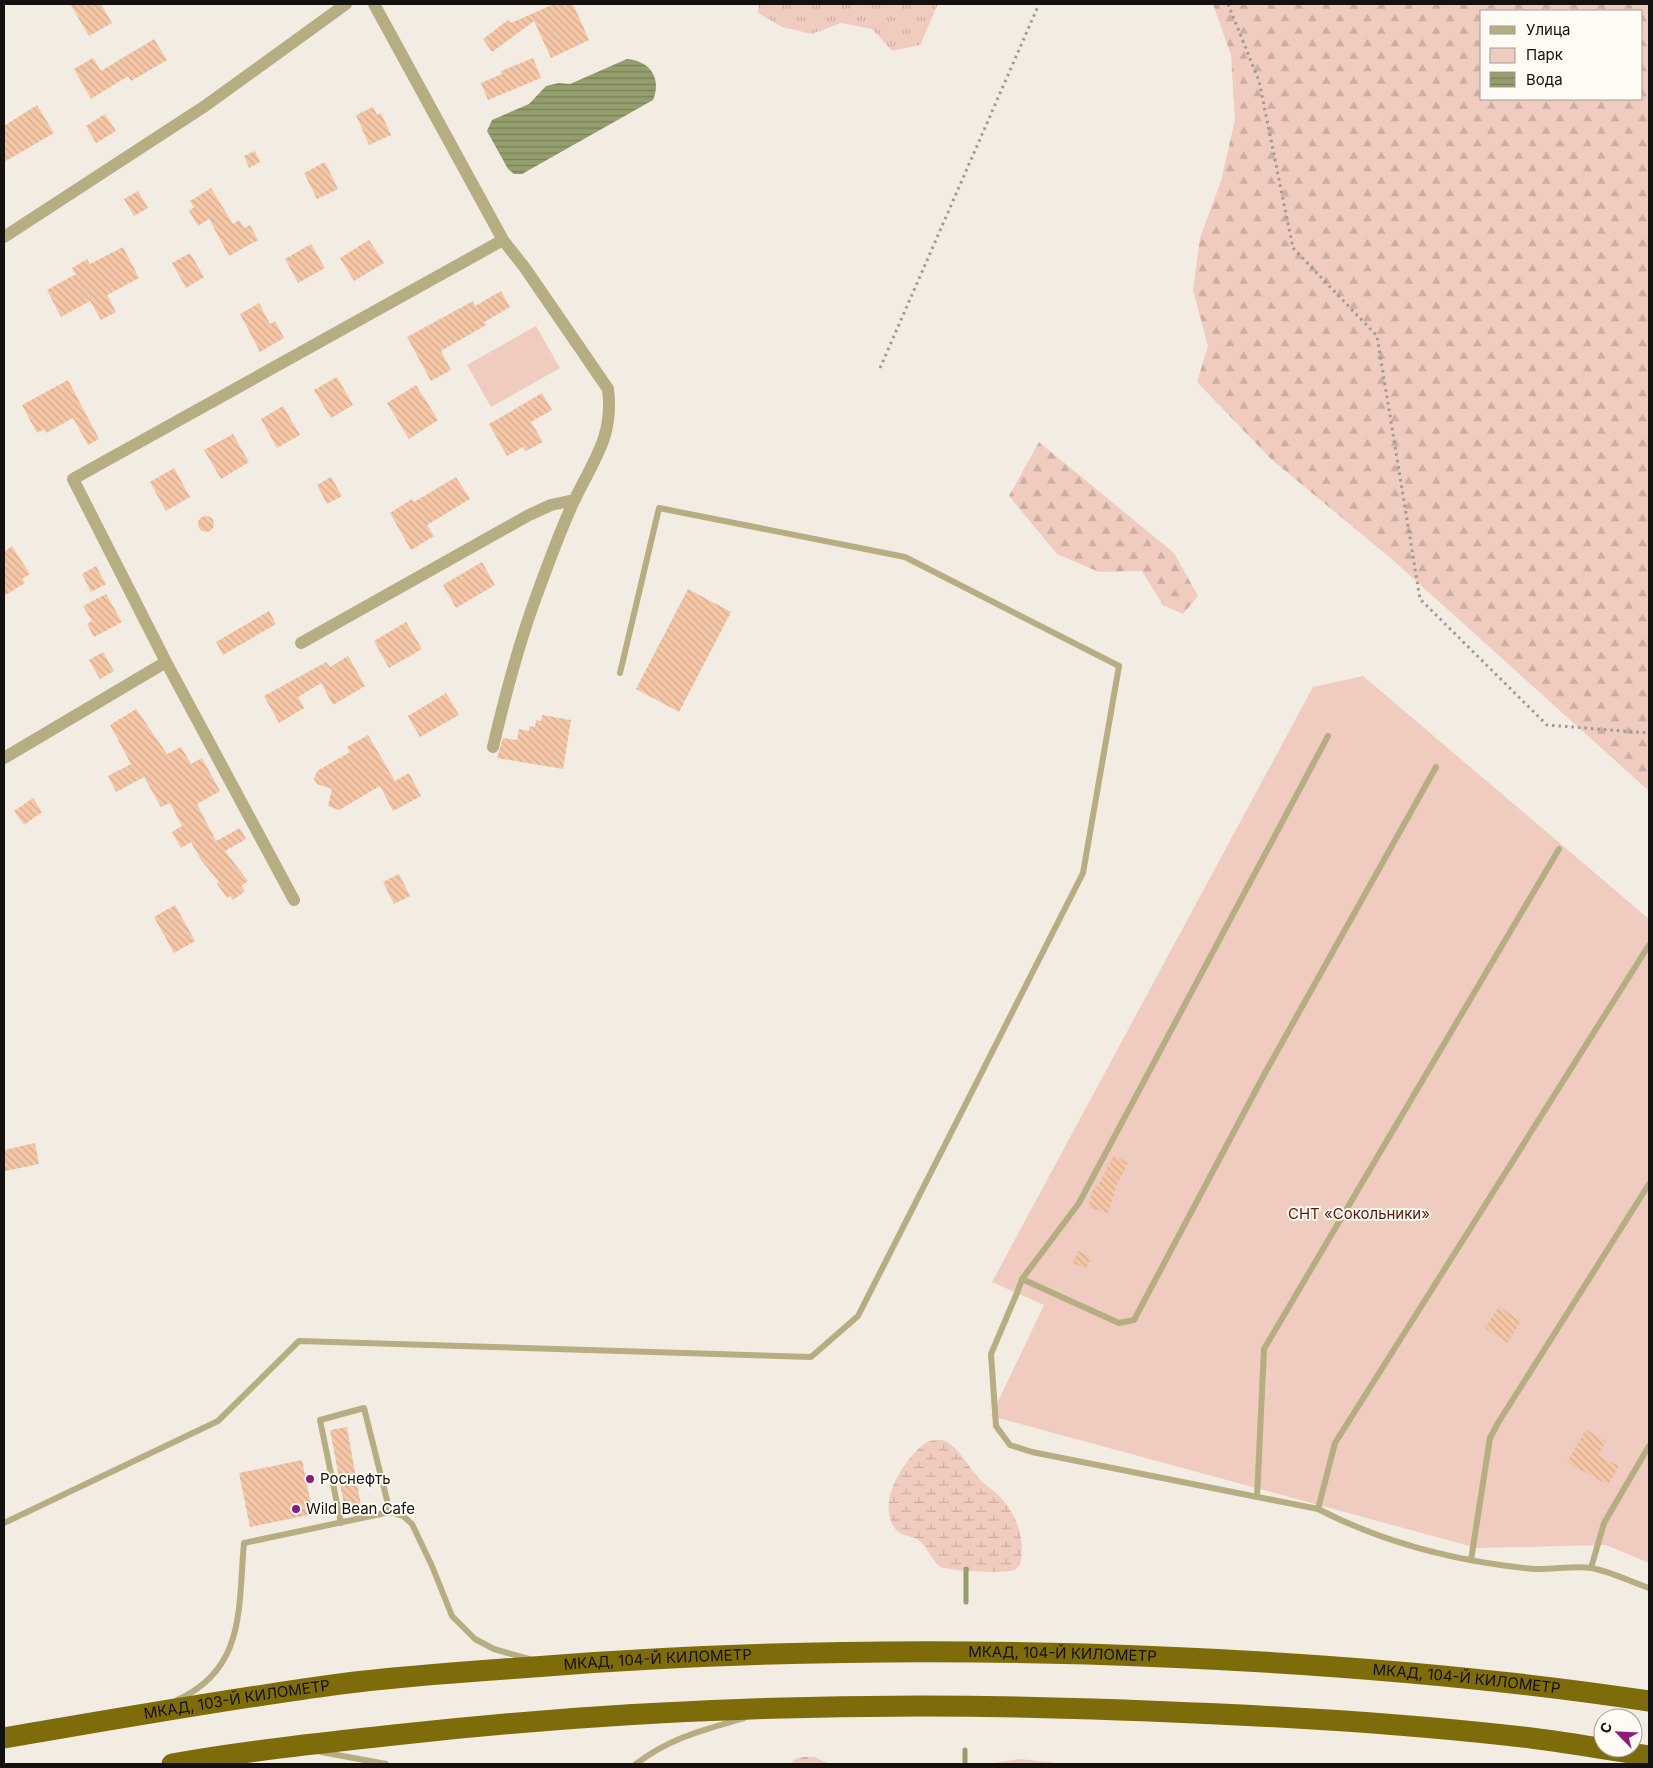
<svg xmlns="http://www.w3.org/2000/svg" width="1653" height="1768" font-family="Inter,sans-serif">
	<defs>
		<pattern id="grass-tufts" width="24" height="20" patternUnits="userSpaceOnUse" patternTransform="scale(1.25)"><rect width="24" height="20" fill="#efcbc0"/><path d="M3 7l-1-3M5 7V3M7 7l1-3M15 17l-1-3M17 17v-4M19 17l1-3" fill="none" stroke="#ccada4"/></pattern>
		<pattern id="forest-firs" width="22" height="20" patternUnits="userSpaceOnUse" patternTransform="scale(1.25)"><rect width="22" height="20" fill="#efcbc0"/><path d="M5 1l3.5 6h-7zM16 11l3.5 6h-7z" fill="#ccada4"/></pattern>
		<pattern id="wetland-marsh" width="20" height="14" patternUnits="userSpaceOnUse" patternTransform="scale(1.25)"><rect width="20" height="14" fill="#efcbc0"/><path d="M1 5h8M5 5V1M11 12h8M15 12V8" fill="none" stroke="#ccada4"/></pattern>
		<pattern id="water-rules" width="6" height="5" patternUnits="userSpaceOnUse" patternTransform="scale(1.25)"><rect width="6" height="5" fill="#959e6d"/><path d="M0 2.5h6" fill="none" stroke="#787f58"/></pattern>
		<pattern id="building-back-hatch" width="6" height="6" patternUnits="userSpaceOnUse" patternTransform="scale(1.25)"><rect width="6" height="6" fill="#f6c7a7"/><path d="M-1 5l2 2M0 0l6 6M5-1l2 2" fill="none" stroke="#d2aa8f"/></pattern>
	</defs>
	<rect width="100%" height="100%" fill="#f3ece3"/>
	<path fill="url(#grass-tufts)" d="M759,4H938L920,45L892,51L872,29L841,23L812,34L782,27L758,13Z"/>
	<path fill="url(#forest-firs)" fill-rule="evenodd" d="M1213,4H1649V791L1394,561L1271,459L1197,382L1208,346L1193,290L1200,238L1221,181L1235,120L1231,55ZM1482,11H1642V99H1482Z
		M1039,442L1174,553L1198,596L1183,614L1163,605L1142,571L1099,572L1057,554L1009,496Z
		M804,1757H814L830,1764H790L795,1759Z
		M1020,1759L1057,1763L1061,1764H987Z"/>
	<path fill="url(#wetland-marsh)" d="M943,1440C960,1448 965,1463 977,1476C982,1483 991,1488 997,1494C1017,1513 1026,1539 1020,1565C1018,1567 1016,1569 1014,1570C1005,1574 945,1571 939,1566C930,1558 927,1545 917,1539C909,1535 899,1536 894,1527C877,1501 904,1460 924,1444C929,1440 937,1440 943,1440Z"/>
	<path fill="#efcbc0" d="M536,326L560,368L491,407L467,365Z
		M1363,676L1649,919V1563L1606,1545L1477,1548L991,1416L1044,1305L992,1282L1313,687Z"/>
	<path fill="url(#water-rules)" d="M627,59C650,61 662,78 653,100L522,174H514L508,169L487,131L492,120L529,104L546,86L559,83L570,84Z"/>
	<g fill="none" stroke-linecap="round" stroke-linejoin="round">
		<path stroke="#959e6d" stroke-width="5" d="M966,1602V1569
			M965,1764V1750"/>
	</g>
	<path fill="url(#building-back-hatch)" d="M70,4H101L112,23L89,36Z
		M554,4H573L589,40L551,58L534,21L492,52L483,39L508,20L511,23Z
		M154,39L167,60L131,81L128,76L91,99L74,69L93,58L101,71Z
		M533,58L541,78L488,100L481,83L502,74L501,71Z
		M37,105L54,133L4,162V126Z
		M373,107L377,115L381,113L391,135L369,145L356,115Z
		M105,114L116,131L96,143L86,126Z
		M255,151L260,162L249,168L244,156Z
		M325,162L338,189L317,199L304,173Z
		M211,188L233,224L239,220L244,228L250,225L258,240L229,256L209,219L198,226L189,211L194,207L190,201Z
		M138,191L148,208L134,216L124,199Z
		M369,240L384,263L354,281L340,258Z
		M311,244L325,268L298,283L285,259Z
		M123,247L139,278L107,295L116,312L101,320L90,301L61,317L47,290L76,274L72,268L87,259L90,264Z
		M190,253L204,277L186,288L172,263Z
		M501,291L510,307L484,322L486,325L441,351L451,370L431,381L407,337L473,301L475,306Z
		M259,303L270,324L275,321L284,338L260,352L240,314Z
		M337,377L353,405L331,418L314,390Z
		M68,380L99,439L88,445L73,418L46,433L44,429L37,433L22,405Z
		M416,385L438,420L409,439L387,403Z
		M542,393L552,410L531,422L543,442L526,451L523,447L507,456L489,424Z
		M283,406L300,435L277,448L261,419Z
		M233,434L249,462L221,479L204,450Z
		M174,468L190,497L166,511L150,482Z
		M331,477L342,496L327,504L317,485Z
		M456,477L470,499L427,525L434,536L411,550L390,513L412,499L414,502Z
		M198 524a8 8 0 1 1 16 0a8 8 0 1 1-16 0Z
		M12,546L30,574L22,579L25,583L4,596V552Z
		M482,562L495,585L456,608L443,585Z
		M96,566L106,584L91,592L82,574Z
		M688,589L731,612L679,712L636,689Z
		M106,594L122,622L94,637L87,624L92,621L83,606Z
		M269,611L276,624L223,655L216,642Z
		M406,622L422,649L389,668L374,641Z
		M103,652L114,671L100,679L89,660Z
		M348,656L365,686L333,705L321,683L298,697L304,708L279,723L264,696L326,662L330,667Z
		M446,693L459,715L420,737L408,716Z
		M136,709L167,754L181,747L191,764L202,758L220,791L197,804L216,841L240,828L246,839L225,851L248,881L241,886L245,891L233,900L230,896L227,898L217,884L219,882L201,860L191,842L181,848L172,832L182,826L170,803L161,807L144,777L116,792L108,776L131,764L110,725Z
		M542,715L571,720L563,769L497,758L503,738L517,740L519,729L529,731V726L535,727L536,720L541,721Z
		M368,735L395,781L409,773L421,796L393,811L380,786L339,810L328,806L332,789L317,784L314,779L317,771L350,752L347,747Z
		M33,798L42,812L24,825L14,811Z
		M399,874L410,896L394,904L383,882Z
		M175,905L195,941L174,953L154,917Z
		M35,1143L39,1164L5,1171L4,1150Z
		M1114,1155L1128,1163L1117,1184L1108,1213L1088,1207L1094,1186L1097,1187Z
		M1078,1251L1091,1257L1086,1269L1073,1263Z
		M1499,1306L1521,1321L1507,1343L1485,1328Z
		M347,1427L362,1512L346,1515L330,1430Z
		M1586,1430L1606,1441L1598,1455L1619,1466L1608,1485L1567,1462Z
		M302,1460L313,1514L250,1527L239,1473Z"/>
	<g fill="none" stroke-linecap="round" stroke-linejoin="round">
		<path stroke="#9f9a93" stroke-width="3" stroke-dasharray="2.5 4" stroke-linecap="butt" d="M1228,4L1259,81L1293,248L1377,336L1420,599L1547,725L1649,733
			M880,368L1039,4"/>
		<path stroke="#b6ad83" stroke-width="6" d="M1328,736L1079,1203L1022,1279L1017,1293L991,1354L996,1426L1010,1445L1032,1452L1318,1509C1384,1543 1460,1562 1534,1569C1553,1570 1573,1565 1591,1568C1610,1571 1631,1582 1649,1588
			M1022,1279L1119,1323L1134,1320L1265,1073L1436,767
			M1257,1497L1264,1349L1559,849
			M1318,1509L1335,1443L1649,945
			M4,1523L218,1421L299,1341L811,1357L858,1316L1083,873L1119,666L905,557L659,508L620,673
			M341,1523L320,1420L364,1408L390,1512
			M1471,1560L1490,1438L1498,1423L1649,1184
			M1591,1568L1604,1523L1649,1446
			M177,1700C246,1669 238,1608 244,1543L390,1512L403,1516L412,1524L432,1566L452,1616L475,1639L494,1649L529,1659
			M321,1752L386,1764
			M636,1764C670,1738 703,1730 744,1718"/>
		<path stroke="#b6ad83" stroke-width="12" d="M374,4L503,240L525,268L608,389C614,436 594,459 575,499C560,530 548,565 536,597C518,646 505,696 493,747
			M4,237L205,106L346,4
			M301,643L529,515L551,505L574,500
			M4,758L166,662
			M294,900L166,662L73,479L503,240"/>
		<g stroke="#7e6b0a" stroke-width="21">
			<path id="s1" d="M4,1738C116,1719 228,1699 340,1684C409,1675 478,1671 547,1666C727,1652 906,1649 1087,1654C1275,1660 1463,1673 1649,1701"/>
			<path d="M172,1764C246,1751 320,1743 394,1735C626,1709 859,1701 1093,1709C1239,1714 1386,1721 1531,1738C1571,1743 1610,1750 1649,1756"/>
		</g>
	</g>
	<g fill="#8e1b7c" stroke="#fefaf4" stroke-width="2">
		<circle cx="310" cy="1479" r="5"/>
		<circle cx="296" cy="1509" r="5"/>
	</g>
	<g text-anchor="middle" stroke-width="4" stroke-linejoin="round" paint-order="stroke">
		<g font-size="15" fill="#591805" stroke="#fefaf4">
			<text x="1359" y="1219">СНТ «Сокольники»</text>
		</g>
		<g font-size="15" fill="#14110e" stroke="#fefaf4" text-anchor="start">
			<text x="320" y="1484">Роснефть</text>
			<text x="306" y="1514">Wild Bean Cafe</text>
		</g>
		<g font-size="15" fill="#14110e" stroke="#fefaf4">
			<text dy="5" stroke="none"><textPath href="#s1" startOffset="1064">МКАД, 104-Й КИЛОМЕТР</textPath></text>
			<text dy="5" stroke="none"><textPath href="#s1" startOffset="659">МКАД, 104-Й КИЛОМЕТР</textPath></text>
			<text dy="5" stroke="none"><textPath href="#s1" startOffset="1469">МКАД, 104-Й КИЛОМЕТР</textPath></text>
			<text dy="5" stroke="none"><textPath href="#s1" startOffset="236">МКАД, 103-Й КИЛОМЕТР</textPath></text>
		</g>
	</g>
	<rect width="1653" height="1768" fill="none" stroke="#14110e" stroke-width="10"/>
	<rect x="1480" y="10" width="162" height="90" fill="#fefaf4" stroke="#a09d98"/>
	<rect x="1490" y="26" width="25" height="8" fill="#b6ad83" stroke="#a09d98"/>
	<text x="1526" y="35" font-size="15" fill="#14110e">Улица</text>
	<rect x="1490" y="48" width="25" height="15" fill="#efcbc0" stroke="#a09d98"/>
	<text x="1526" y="60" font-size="15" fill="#14110e">Парк</text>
	<rect x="1490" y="72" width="25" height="15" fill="url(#water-rules)" stroke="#a09d98"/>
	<text x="1526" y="85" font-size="15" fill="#14110e">Вода</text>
	<g transform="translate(1618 1733) rotate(294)"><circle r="24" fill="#fefaf4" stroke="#a09d98"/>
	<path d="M0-4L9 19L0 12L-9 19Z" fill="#8e1b7c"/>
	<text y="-8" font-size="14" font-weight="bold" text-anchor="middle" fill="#14110e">С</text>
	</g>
</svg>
